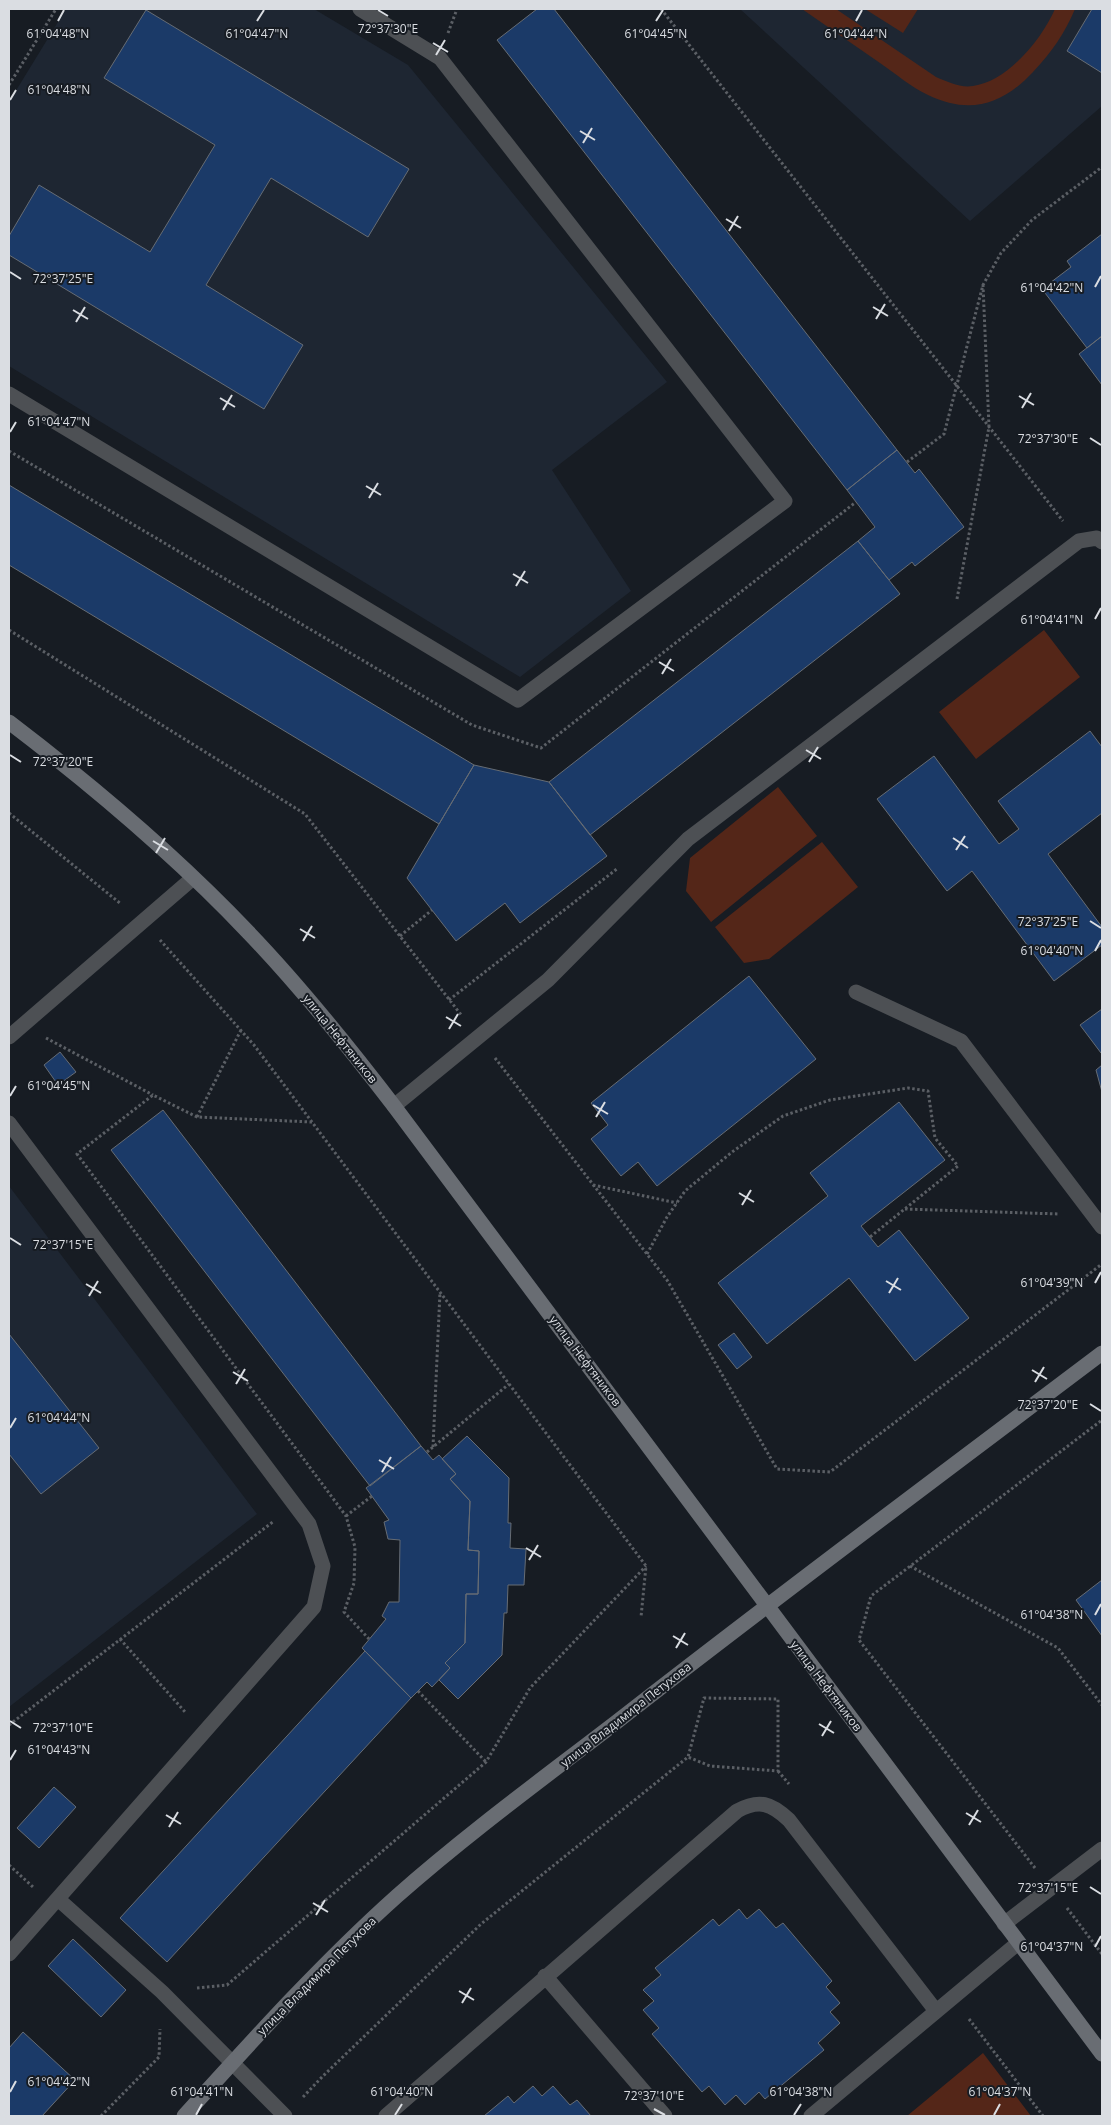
<svg xmlns="http://www.w3.org/2000/svg" width="1111" height="2125" font-family="'Open Sans',sans-serif">
	<rect width="100%" height="100%" fill="#171c23"/>
	<path fill="#1e2632" d="M66,9H314L408,65L667,382L552,470L631,591L520,677L9,366V102Z
		M740,9H1102V106L970,221Z
		M9,1186L257,1514L9,1707Z"/>
	<path fill="#542618" d="M802,9H836L936,77C948,82 960,88 973,86C1007,82 1042,39 1055,9H1075C1065,33 1051,53 1033,72C1002,105 970,115 928,95C911,87 896,74 880,63C854,45 828,27 802,9Z
		M865,9H918L903,33Z
		M1044,630L1080,677L976,759L939,712Z
		M778,787L817,836L711,922L686,891L690,858Z
		M822,842L858,887L769,959L744,963L715,927Z
		M983,2053L1031,2116H907Z"/>
	<path fill="#1b3a68" stroke="#666c74" d="M537,9H554L897,450L847,490L497,40Z
		M1092,9H1102V73L1067,51Z
		M146,10L409,169L368,237L271,178L206,285L303,345L264,409L9,255V236L39,185L150,252L215,145L104,78Z
		M1102,234V336L1087,348L1042,289L1071,267L1067,261Z
		M1102,336V385L1079,354Z
		M897,450L915,473L919,469L964,527L915,566L912,562L889,580L858,541L875,527L847,490Z
		M9,485L474,765L439,824L9,565Z
		M858,541L900,594L590,835L549,782Z
		M1090,731L1102,747V813L1048,854L1102,927V945L1054,981L972,871L947,891L877,799L934,756L999,844L1019,829L998,801Z
		M474,765L549,782L607,856L520,923L505,903L456,941L407,878Z
		M749,976L816,1059L657,1186L638,1162L621,1176L591,1139L608,1125L591,1103Z
		M1102,1009V1052L1101,1053L1080,1025Z
		M60,1052L76,1072L58,1085L44,1065Z
		M1102,1065V1092L1096,1070Z
		M899,1102L945,1160L861,1226L878,1247L899,1230L969,1318L915,1361L849,1278L767,1344L718,1283L828,1196L810,1173Z
		M163,1110L421,1446L370,1486L111,1150Z
		M734,1333L752,1357L737,1369L718,1345Z
		M9,1334L99,1448L41,1494L9,1454Z
		M467,1436L509,1478L508,1523H511L510,1548L526,1549L524,1585H508L507,1613H504L502,1655L458,1699L439,1680L450,1668L445,1663L465,1643L466,1594H478L479,1551L468,1550L470,1501L450,1479L456,1474L442,1459Z
		M421,1446L433,1460L439,1455L456,1474L450,1479L470,1501L468,1550L479,1551L478,1594H466L465,1643L445,1663L450,1668L432,1687L427,1682L411,1698L362,1648L386,1619L382,1616L389,1602H399L400,1540L388,1539L384,1522L389,1520L366,1488Z
		M1102,1580V1636L1076,1600Z
		M365,1651L411,1698L167,1962L120,1918Z
		M54,1787L76,1807L39,1848L17,1828Z
		M739,1909L747,1919L759,1909L776,1928L783,1923L832,1981L826,1987L840,2003L830,2012L840,2023L818,2043L824,2050L765,2099L759,2092L745,2105L736,2095L725,2105L709,2086L702,2092L652,2034L659,2028L643,2010L654,2001L643,1990L661,1975L655,1968L713,1919L719,1926Z
		M73,1939L126,1990L101,2017L48,1966Z
		M23,2032L75,2080L42,2116H9V2048Z
		M533,2086L542,2096L553,2086L570,2105L577,2100L591,2116H484L508,2096L514,2103Z"/>
	<g fill="none" stroke-linecap="round" stroke-linejoin="round">
		<path stroke="#5b5f65" stroke-width="3" stroke-dasharray="2.5 2.5" stroke-linecap="butt" d="M661,9L1063,521
			M448,33L457,9
			M9,85L56,9
			M9,451L472,725L541,748L856,502
			M907,462L944,434L983,285L1001,253L1032,220L1102,167
			M957,599L989,427L983,285
			M9,630L305,814L462,1016
			M9,813L121,904
			M400,936L432,910
			M160,940L254,1045L646,1566L641,1617
			M449,1000L618,868
			M46,1038L153,1095
			M495,1058L667,1280L777,1469L830,1472L1102,1264
			M197,1117L241,1030
			M312,1122L197,1117L153,1095L77,1154L346,1516L355,1547L354,1583L344,1612L369,1639
			M593,1185L677,1203
			M905,1209L1059,1214
			M647,1254L667,1217L685,1191L732,1152L783,1116L830,1100L908,1088L928,1091L935,1138L958,1166L870,1237
			M433,1447L440,1292
			M427,1452L509,1384
			M346,1516L372,1496
			M910,1566L1058,1648L1102,1705
			M120,1639L186,1713
			M418,1691L486,1762
			M9,1725L274,1521
			M778,1771L789,1784
			M9,1865L33,1887
			M1035,1868L859,1640L871,1596L1102,1420
			M1067,1908L1102,1954
			M197,1988L227,1985L486,1762L530,1688L646,1566
			M969,2019L1043,2116
			M303,2097L323,2076L481,1924L688,1757L704,1698L778,1699V1771L710,1766L688,1757
			M101,2116L159,2057L160,2029"/>
		<path stroke="#4d5054" stroke-width="15" d="M9,394L518,700L785,501L440,58L360,9
			M856,992L961,1041L1102,1227
			M9,1037L193,878
			M394,1106L548,980L688,839L1079,541L1097,538L1102,542
			M9,1123L309,1524L323,1566L314,1607L9,1954
			M58,1899L162,1992L285,2116
			M1004,1924L1102,1849
			M545,1976L665,2116
			M386,2116L737,1811C759,1799 771,1803 789,1820L936,2011
			M811,2116L1018,1943"/>
		<path stroke="#696d73" stroke-width="15" d="M9,722C93,786 175,855 248,932C300,986 348,1046 394,1106L1102,2054
			M184,2116C252,2041 321,1964 397,1896C466,1835 541,1780 614,1724C775,1598 939,1476 1102,1353"/>
	</g>
	<path fill="none" stroke="#dadde2" stroke-width="2" d="M378,10L388,16M58,21L64,10M257,21L264,10M656,21L663,10M856,21L862,10M433,43L448,52M436,55L445,40M10,100L16,90M580,131L595,140M583,143L592,128M726,219L741,228M729,231L738,216M10,272L21,279M1095,287L1101,276M873,307L888,316M73,310L88,319M876,319L885,304M76,322L85,307M1019,396L1034,405M220,398L235,407M1022,408L1031,393M223,410L232,395M10,432L16,422M1090,438L1101,445M366,486L381,495M369,498L378,483M513,574L528,583M516,586L525,571M1095,619L1101,608M659,662L674,671M662,674L671,659M806,750L821,759M10,755L21,762M809,762L818,747M953,838L968,848M153,841L168,850M956,850L965,836M156,853L165,838M1090,921L1101,928M300,929L315,938M303,941L312,926M1095,951L1101,940M446,1017L461,1026M449,1029L458,1014M10,1096L16,1086M593,1105L608,1114M596,1117L605,1102M739,1193L754,1202M742,1205L751,1190M10,1238L21,1245M886,1281L901,1290M1095,1283L1101,1272M86,1284L101,1293M889,1293L898,1278M89,1296L98,1281M1032,1370L1047,1379M233,1372L248,1381M1035,1382L1044,1367M236,1384L245,1369M1090,1404L1101,1411M10,1428L16,1418M379,1460L394,1469M382,1472L391,1457M526,1548L541,1557M529,1560L538,1545M1095,1615L1101,1604M673,1636L688,1645M676,1648L685,1633M10,1721L21,1728M819,1724L834,1733M822,1736L831,1721M10,1760L16,1750M966,1813L981,1822M166,1815L181,1824M969,1825L978,1810M169,1827L178,1812M1090,1887L1101,1894M313,1903L328,1912M316,1915L325,1900M1095,1947L1101,1936M459,1991L474,2000M462,2003L471,1988M10,2092L16,2081M654,2109L665,2115M196,2115L202,2104M395,2115L402,2104M794,2115L801,2104M994,2115L1000,2104"/>
	<g text-anchor="middle" stroke-width="4" stroke-linejoin="round" paint-order="stroke">
		<g font-size="12" fill="#dadde2" stroke="#171c23">
			<text transform="translate(340 1039) rotate(51)" y="4">улица Нефтяников</text>
			<text transform="translate(585 1361) rotate(53)" y="4">улица Нефтяников</text>
			<text transform="translate(826 1686) rotate(53)" y="4">улица Нефтяников</text>
			<text transform="translate(626 1715) rotate(-38)" y="4">улица Владимира Петухова</text>
			<text transform="translate(317 1976) rotate(-45)" y="4">улица Владимира Петухова</text>
		</g>
	</g>
	<g font-size="12" text-anchor="middle" fill="#dadde2" stroke="#171c23" stroke-width="4" stroke-linejoin="round" paint-order="stroke">
		<text x="388" y="33">72°37'30"E</text>
		<text x="257" y="38">61°04'47"N</text>
		<text x="656" y="38">61°04'45"N</text>
		<text x="58" y="38">61°04'48"N</text>
		<text x="856" y="38">61°04'44"N</text>
		<text x="59" y="94">61°04'48"N</text>
		<text x="63" y="283">72°37'25"E</text>
		<text x="1052" y="292">61°04'42"N</text>
		<text x="59" y="426">61°04'47"N</text>
		<text x="1048" y="443">72°37'30"E</text>
		<text x="1052" y="624">61°04'41"N</text>
		<text x="63" y="766">72°37'20"E</text>
		<text x="1048" y="926">72°37'25"E</text>
		<text x="1052" y="955">61°04'40"N</text>
		<text x="59" y="1090">61°04'45"N</text>
		<text x="63" y="1249">72°37'15"E</text>
		<text x="1052" y="1287">61°04'39"N</text>
		<text x="1048" y="1409">72°37'20"E</text>
		<text x="59" y="1422">61°04'44"N</text>
		<text x="1052" y="1619">61°04'38"N</text>
		<text x="63" y="1732">72°37'10"E</text>
		<text x="59" y="1754">61°04'43"N</text>
		<text x="1048" y="1892">72°37'15"E</text>
		<text x="1052" y="1951">61°04'37"N</text>
		<text x="59" y="2086">61°04'42"N</text>
		<text x="202" y="2096">61°04'41"N</text>
		<text x="402" y="2096">61°04'40"N</text>
		<text x="801" y="2096">61°04'38"N</text>
		<text x="1000" y="2096">61°04'37"N</text>
		<text x="654" y="2100">72°37'10"E</text>
	</g>
	<rect width="1111" height="2125" fill="none" stroke="#dadde2" stroke-width="20"/>
</svg>
